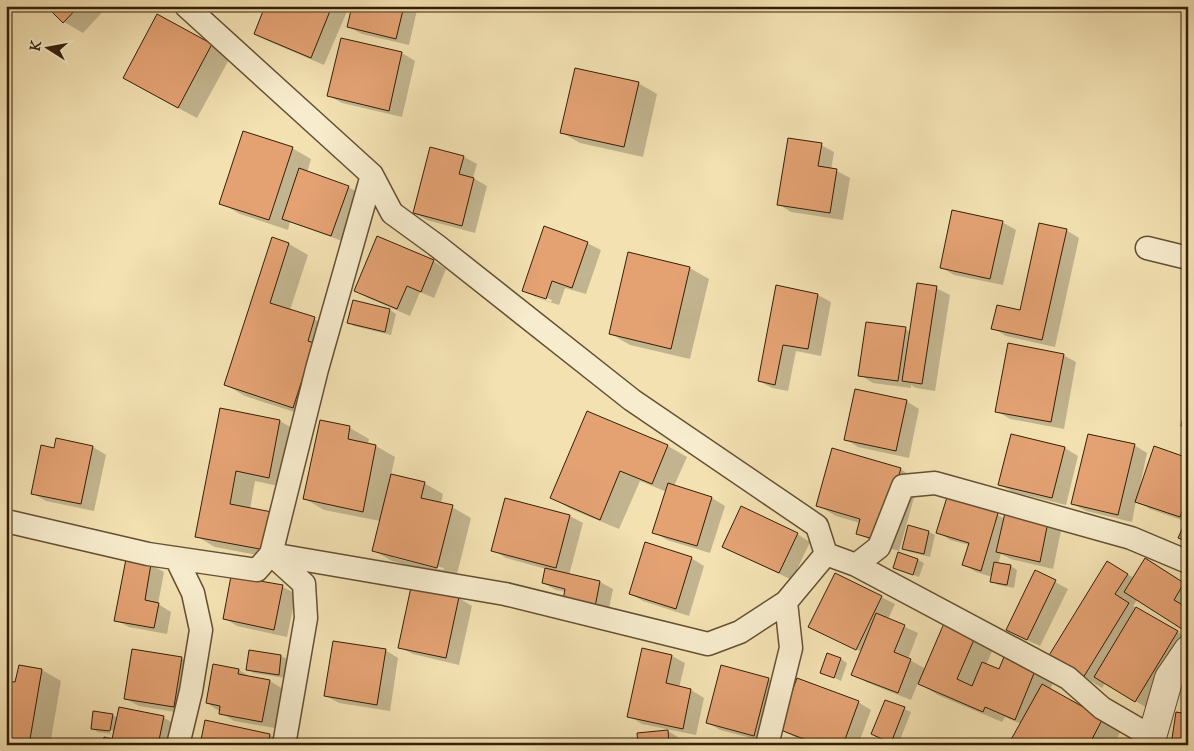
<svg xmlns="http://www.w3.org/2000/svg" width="1194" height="751" font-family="'Sorts Mill Goudy',serif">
	<rect width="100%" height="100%" fill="#f3e1b2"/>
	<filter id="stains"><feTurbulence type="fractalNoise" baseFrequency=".004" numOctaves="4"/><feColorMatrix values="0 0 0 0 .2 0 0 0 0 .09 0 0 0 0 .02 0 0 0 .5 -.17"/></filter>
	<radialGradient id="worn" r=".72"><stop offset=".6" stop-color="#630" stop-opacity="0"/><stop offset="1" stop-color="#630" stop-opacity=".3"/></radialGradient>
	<path fill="#0003" fill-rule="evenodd" d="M48,6H108L83,33L64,22Z
		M267,6H344L348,9L324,65L268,41L255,34Z
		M354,6H418L409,45L362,34L349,27Z
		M158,16L231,56L197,118L143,89Z
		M342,40L402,53L415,61L402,117L342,103L329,96Z
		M638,83L657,94L643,157L580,143L561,132Z
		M821,145L834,152L831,170L837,171L850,178L843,220L791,212L778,204Z
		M292,148L311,159L307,173L348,187L361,194L345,242L290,222L288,230L240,214L221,203Z
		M464,157L477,164L473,178L487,186L475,233L427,220L414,213Z
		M1002,222L1016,230L1003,285L954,275L941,267Z
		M1066,230L1079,238L1055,347L1006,336L993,328L1021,312Z
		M273,239L289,244L308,255L290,310L314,319L333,330L313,418L245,396L226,385Z
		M587,243L601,250L586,294L565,288L559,305L537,298L524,290ZM536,294L552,300L551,302L536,297Z
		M433,261L446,269L434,298L420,292L410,316L368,298L355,290Z
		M690,268L709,279L690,359L630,345L611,334Z
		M777,287L818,295L831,302L821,356L796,351L788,391L772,388L759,381Z
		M936,288L950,295L935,391L916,388L911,385V388L873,383L860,375L905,329L911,332Z
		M390,310L396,314L391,335L354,326L348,322Z
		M1063,355L1076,362L1064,429L1010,419L997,411Z
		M906,401L919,409L909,458L858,447L845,439Z
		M221,409L280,421L299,432L288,488L255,481L250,509L271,513L290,524L284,560L215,547L196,536Z
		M588,412L668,446L687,457L674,486L712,498L725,506L710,553L667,540L654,532L667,492L640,481L619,529L571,509L552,498Z
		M350,428L369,439L368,444L376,446L395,457L391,475L424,483L443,494L441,504L452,507L471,518L456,578L392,561L373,550L380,521L324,510L305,499ZM392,555L444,568L443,570L392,557Z
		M1134,445L1147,453L1140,486L1142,487L1188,459V541L1187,522L1150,509L1136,501L1132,522L1086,511L1073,504Z
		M93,447L106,455L94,511L46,501L32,493Z
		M1065,448L1078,456L1066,505L1013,492L1000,485Z
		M900,469L919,480L899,551L877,544L858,533L860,523L836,516L817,505Z
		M947,499L998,515L1005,519L1048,523L1061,531L1053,569L1011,559L1001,554L998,564L1011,566L1017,570L1014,588L998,585L991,581L992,577L976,572L963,564L969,545L950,540L937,532Z
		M570,516L583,523L569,575L600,582L613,589L608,613L566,592L556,590L543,583L546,569L506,558L493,550Z
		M929,532L935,535L930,557L910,552L903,549Z
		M797,534L810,542L792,580L737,554Z
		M691,558L704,566L689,616L643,601L630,594Z
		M918,560L924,563L919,577L894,568Z
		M1108,563L1134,578L1159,567L1188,585V606L1186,608L1188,609V631L1137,600L1133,606L1188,638L1154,712L1105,683L1102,688L1084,677Z
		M151,565L164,572L158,604L171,612L167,634L129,627L116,620Z
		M836,574L895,604L888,619L918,633L908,659L926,669L945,623L994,647L986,665L1000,671L1007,654L1055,678L1050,690L1121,730L1114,745H1010L1021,724L1005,717L1002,722L938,695L918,683L911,700L866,682L853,674L862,652L823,634Z
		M1055,582L1068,589L1040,646L1021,637Z
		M283,587L296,594L287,637L237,626L224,618Z
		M459,598L472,606L459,665L413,654L399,647Z
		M385,650L398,658L390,711L339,703L326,696Z
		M281,656L287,659L285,678L254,673L248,670Z
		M672,656L685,663L679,688L691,690L704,698L696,735L642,724L629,716Z
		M181,658L194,666L187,714L139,706L126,699Z
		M841,659L847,663L841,681L822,672Z
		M20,666L42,670L61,681L50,745H6V682L16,684Z
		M239,670L252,678L270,681L283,689L275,728L234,721L207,703Z
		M768,679L782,687L767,742L720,730L707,722Z
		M858,702L871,710L858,745H815L793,736L780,729Z
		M904,709L911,712L898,745L878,737Z
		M112,715L118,718L163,717L176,725L172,745H104L113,741L115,732L106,727L104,729L112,734L98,732L92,729Z
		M206,722L270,735L286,745H201Z
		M668,731L681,739V745H639Z"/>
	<path fill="#e4a273" stroke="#341f07" d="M46,6H79L63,23Z
		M265,6H332L311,58L254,34Z
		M352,6H404L396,39L347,27Z
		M157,14L212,44L178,108L123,78Z
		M341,38L402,52L389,111L327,96Z
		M575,68L639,82L624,147L560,133Z
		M243,131L293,147L269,220L219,204Z
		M788,138L822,143L818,166L837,169L830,213L777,205Z
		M430,147L464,156L459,174L474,178L462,226L413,213Z
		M299,168L349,186L331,236L282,219Z
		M952,210L1003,221L990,279L940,268Z
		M1039,223L1067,229L1042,340L991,329L997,305L1020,310Z
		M544,226L588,242L572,288L552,281L546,299L522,291Z
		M377,236L434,260L421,292L407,286L397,309L354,291Z
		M272,237L289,243L270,303L315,317L308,341L314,343L293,408L224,385Z
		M628,252L690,267L671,349L609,334Z
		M917,283L937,286L922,384L902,381Z
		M776,285L818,294L808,349L783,345L775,385L758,381Z
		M353,300L390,309L385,332L347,323Z
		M866,322L906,327L898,381L858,376Z
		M1008,343L1064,354L1051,422L995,412Z
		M855,389L907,400L896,451L844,440Z
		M1188,391V427L1181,426Z
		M220,408L280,420L269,478L236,471L230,504L272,512L265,550L195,537Z
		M587,411L668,445L652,484L620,471L600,520L550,498Z
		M320,420L350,426L348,439L376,445L363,512L303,499Z
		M1011,434L1065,447L1052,498L998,485Z
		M1088,434L1135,444L1118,515L1071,504Z
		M56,438L93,446L81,504L31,494L41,445L54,448Z
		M1154,446L1188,458V496L1180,517L1135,502Z
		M832,448L901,468L880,541L856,534L860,519L816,506Z
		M391,474L425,482L421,498L453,505L437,568L372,551Z
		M668,483L712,497L697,546L652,533Z
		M947,497L998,513L981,571L962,565L969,543L936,533Z
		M505,498L570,515L556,568L491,551Z
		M741,506L798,533L779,573L722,547Z
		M1005,513L1048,522L1040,562L996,552Z
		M1188,516V542L1178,538Z
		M908,525L929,531L924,554L902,549Z
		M645,542L692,557L676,609L629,594Z
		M898,552L918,559L913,575L893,568Z
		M1145,558L1184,583L1174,600L1188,608V619L1182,629L1124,592Z
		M126,559L151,564L145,600L159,603L154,628L114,621Z
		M1107,561L1128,574L1115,594L1129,603L1083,678L1048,657Z
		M994,562L1011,565L1007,585L990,582Z
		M545,568L600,581L595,607L563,600L565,589L542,583Z
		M1035,570L1056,580L1027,640L1006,630Z
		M835,573L882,596L856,650L808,627Z
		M231,576L283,585L274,630L223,619Z
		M411,587L459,597L446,658L398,648Z
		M1136,607L1178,631L1135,702L1094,677Z
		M876,613L905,625L894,652L911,659L898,693L851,675Z
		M945,621L976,635L957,679L972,686L982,662L999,669L1006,652L1037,666L1015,720L985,707L983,712L918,684Z
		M333,641L386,649L377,705L324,696Z
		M642,648L672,655L666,683L691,689L683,729L627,717Z
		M132,649L182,657L174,707L124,699Z
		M249,650L281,655L279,675L246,670Z
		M827,653L841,658L834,678L820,673Z
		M213,664L239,669L238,674L270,680L262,722L219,714L220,706L206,703Z
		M19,665L42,669L29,745L6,743V681L15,682Z
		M721,665L769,678L754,736L706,723Z
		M1188,669V691L1183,690Z
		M797,678L859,701L843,745H819L778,729Z
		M1042,684L1103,718L1089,745H1008Z
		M885,700L905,707L891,743L871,734Z
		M119,707L164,716L158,745H103L104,737L112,739Z
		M93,711L113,714L110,731L91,729Z
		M1176,712L1188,714V745H1171Z
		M205,720L270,734L268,745H200Z
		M668,730L669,745H638L637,733Z"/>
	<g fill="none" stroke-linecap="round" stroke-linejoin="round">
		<g stroke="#645032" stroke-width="25">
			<path id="minor" d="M186,6L372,175L392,213L436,245L632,400L817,526L826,554L856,565L1068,678L1102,708L1152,737
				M1147,248L1188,258
				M6,521L148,554L257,570L271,554L505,594L708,644L740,632L786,602L826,554
				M177,560L193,593L201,630L191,691L178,745
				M856,565L879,547L903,486L935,483L1131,538L1188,562
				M284,745L306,618L304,584L271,554L317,369L372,175
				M767,745L791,648L786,602"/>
		</g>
		<g stroke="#645032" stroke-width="30">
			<path id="tertiary" d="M1152,745V737L1169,678L1188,650"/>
		</g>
		<use href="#minor" stroke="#f7eccd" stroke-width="22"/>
		<use href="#tertiary" stroke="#f7eccd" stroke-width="28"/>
	</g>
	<rect width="1194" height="751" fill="none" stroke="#f3e1b2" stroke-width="25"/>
	<rect x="8" y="8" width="1179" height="736" fill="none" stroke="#341f07" stroke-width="2.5"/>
	<rect x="12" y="12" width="1169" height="726" fill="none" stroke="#341f07"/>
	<g transform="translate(48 48) rotate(281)" stroke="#f7eccd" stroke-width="4" paint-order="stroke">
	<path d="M0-4L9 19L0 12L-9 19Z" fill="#341f07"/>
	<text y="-8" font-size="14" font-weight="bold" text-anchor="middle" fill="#341f07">K</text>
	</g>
	<rect width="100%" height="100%" filter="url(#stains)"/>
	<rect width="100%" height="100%" fill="url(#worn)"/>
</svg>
